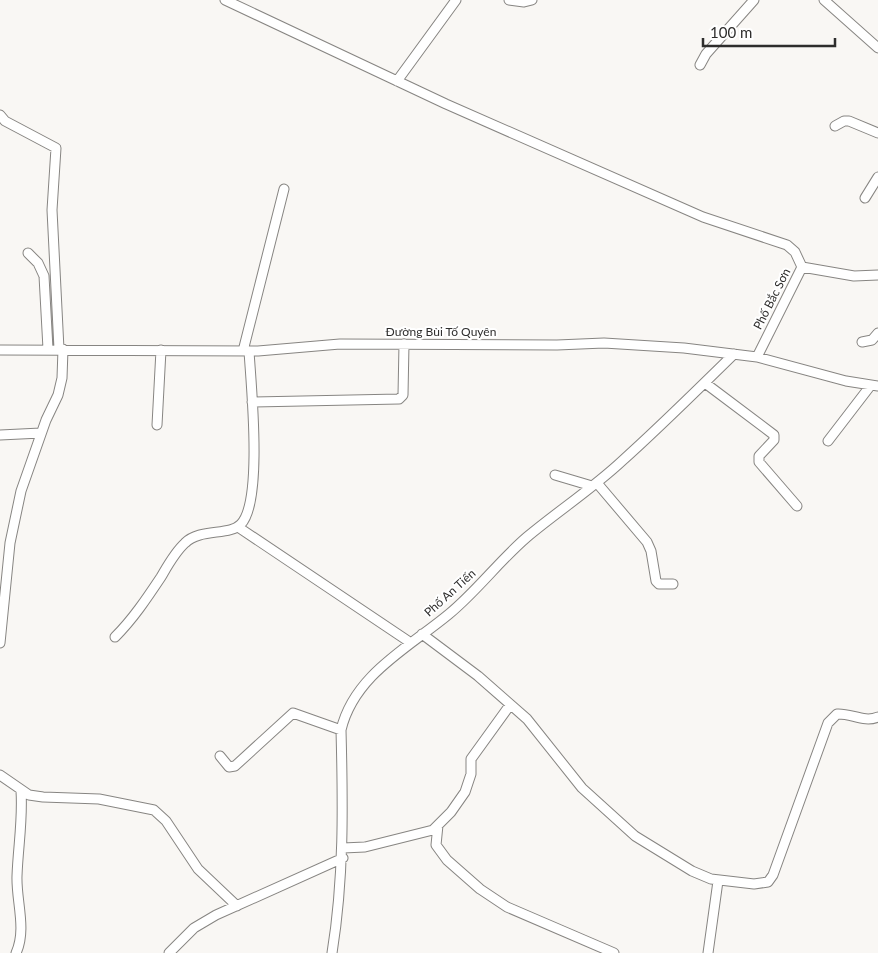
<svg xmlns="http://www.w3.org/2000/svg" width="878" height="953" font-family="Lato,sans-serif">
	<rect width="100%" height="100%" fill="#f9f7f4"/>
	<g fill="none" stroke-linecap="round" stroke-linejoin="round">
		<g stroke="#878582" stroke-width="11">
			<path id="minor" d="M225,0L446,104L703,217L787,245L795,252L802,267
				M509,0L524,2L532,0
				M824,0L878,48
				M700,65L706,54L754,0
				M397,81L456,0
				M0,115L5,121L56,148L52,210L59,349
				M835,126L844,121H849L878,133
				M865,198L878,177
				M28,253L38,263L44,276L48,349
				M802,267L854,276L878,275
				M862,342L872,340L878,333
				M0,350L258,351L340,344L557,345L604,343L684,348L757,357L846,381L878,386
				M243,351L284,189
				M757,357L802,267
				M705,383L774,435V440L759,456V462L797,506
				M252,402L399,399L403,395L404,344
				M157,425L161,350
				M0,435L41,433
				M828,441L871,385
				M555,475L592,486
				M597,483L647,542L651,551L656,581L659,584H673
				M238,527L411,643
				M422,634L478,676L527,719L582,788L635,836L692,871L711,879L754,884L768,882L773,875L828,723L837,714C851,713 864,723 878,717
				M115,637C133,619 147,598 161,577C168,565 175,552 185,543C200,528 230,536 241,524C263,501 251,385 249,351
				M0,643L10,543L21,491L46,420L58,395L62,378L63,349
				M220,756L229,767L235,766L293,713L341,730
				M0,775L29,795L43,797L99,799L154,810L166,821L198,869L237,906
				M438,825L436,845L447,860L480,889L507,907L614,953
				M343,848L365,847L433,830L451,812L465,792L471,774V759L510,705
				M16,953C27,929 16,901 17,876C18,847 23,820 21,791
				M169,953L194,928L216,915L343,858
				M332,953C344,879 343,805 341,730C354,675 408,648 449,614C477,591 499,561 527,537C558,511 592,489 622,461C660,427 697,390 734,354
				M708,953L718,881"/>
		</g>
		<use href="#minor" stroke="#fff" stroke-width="9"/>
	</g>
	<g text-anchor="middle" stroke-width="4" stroke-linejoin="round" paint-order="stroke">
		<g font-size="12" fill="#2e2d2c" stroke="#fff">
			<text transform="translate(772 299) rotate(-63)" y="4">Phố Bắc Sơn</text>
			<text x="441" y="336">Đường Bùi Tố Quyên</text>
			<text transform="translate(450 593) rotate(-42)" y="4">Phố An Tiến</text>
		</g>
	</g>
	<path d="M703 38v8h132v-8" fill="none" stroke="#2e2d2c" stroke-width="2.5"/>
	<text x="710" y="38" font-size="15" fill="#2e2d2c" stroke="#ffffff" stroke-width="4" paint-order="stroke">100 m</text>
</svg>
